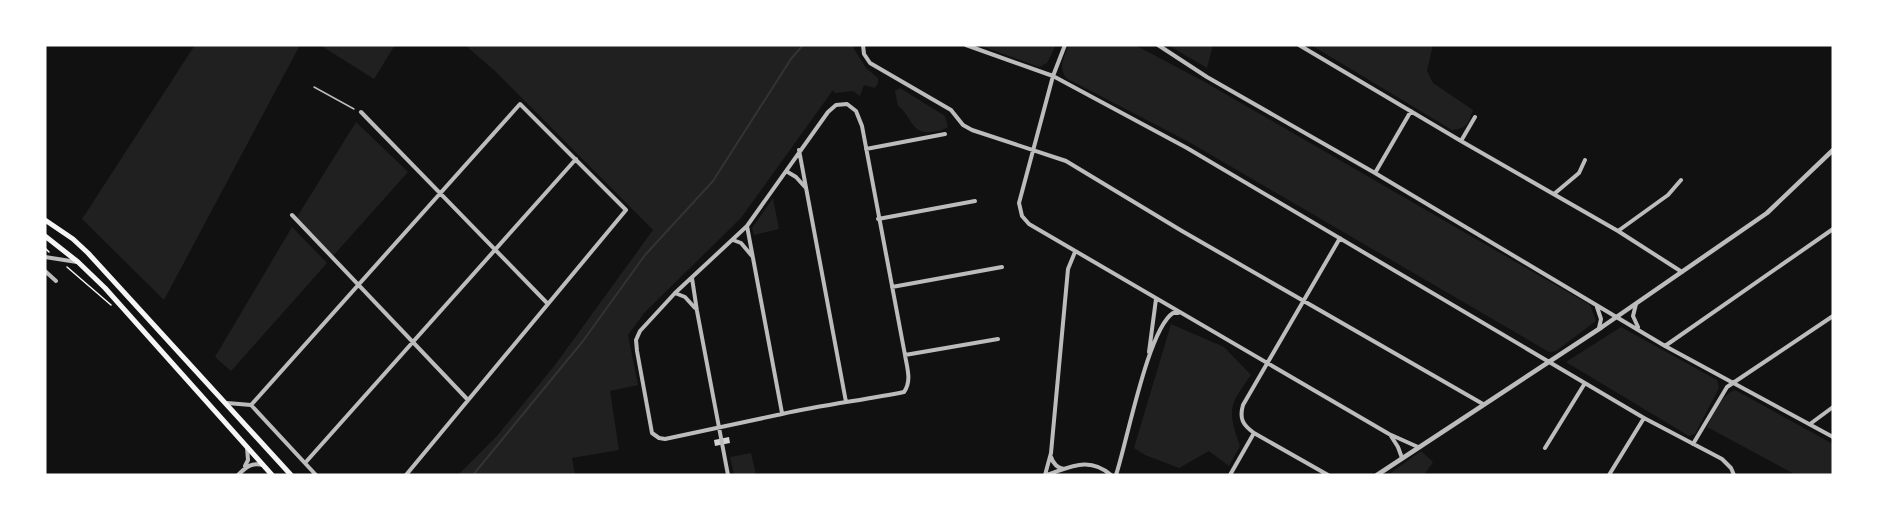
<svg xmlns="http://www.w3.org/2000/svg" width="1878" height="520" font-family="Roboto,sans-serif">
	<rect width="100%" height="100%" fill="#111"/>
	<path fill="#202020" d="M195,45H300L164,300L82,219Z
		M320,45H395L374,79Z
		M465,45H854V49L866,68L878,78V83L875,88L864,85L860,96L853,91L835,93L833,90L741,218L645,312L628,335L638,385L610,391L619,450L572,458L575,475H458L497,436L555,365L653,230L496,72Z
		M979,45H1056L1047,63L1039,67Z
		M1069,45H1135L1203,81L1590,305L1596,321L1556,351L1549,352L1189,142L1066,78C1058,67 1064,57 1069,45Z
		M1168,45H1213L1207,68Z
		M1311,45H1433L1427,71L1433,83L1473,110C1468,124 1468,128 1452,130Z
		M900,88L945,116L948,127C942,131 937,131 930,132C911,134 911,115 898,106L895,91Z
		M356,122L408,172L333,256L297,217Z
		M773,198L779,229L754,235L752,228Z
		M292,227L327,263L231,371L215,357Z
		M1171,324L1224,347L1251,375C1229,406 1227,409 1240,446L1229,466L1209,451L1179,468L1145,455L1134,448Z
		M1621,327L1717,380L1719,388L1695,434L1689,436L1566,362Z
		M1735,390L1833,444V475H1796L1707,427C1713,415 1722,394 1735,390Z
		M1421,451L1433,462L1424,475H1388Z
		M751,453L756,475H734L730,457Z"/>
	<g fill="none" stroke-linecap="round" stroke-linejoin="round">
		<path stroke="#333" stroke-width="2" d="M473,475L583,341L645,255L713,181L791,59L803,45"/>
	</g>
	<path fill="#d3d3d3" d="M729,437L730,443L715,446L714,440Z"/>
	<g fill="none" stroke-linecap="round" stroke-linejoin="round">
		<path stroke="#f5f5f5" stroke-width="1.5" d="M45,248L49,252
			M67,267L111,305"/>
		<path stroke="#bcbcbc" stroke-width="1.5" d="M314,87L354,109"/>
		<path stroke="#bcbcbc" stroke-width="4" d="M863,45L864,54L870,63L951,110L963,125L972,130L1066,161L1182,231L1483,404
			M966,45L1053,76L1187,148L1644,418L1722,459L1731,468L1734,475
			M1065,45L1053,76L1019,203L1022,216L1029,224L1389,434L1418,447
			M1158,45L1207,77L1375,173L1665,346L1833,437
			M1299,45L1461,141L1618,231L1682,272
			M847,104L856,111L862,126L905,355C907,368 912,381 904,392C864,400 822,405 782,414C743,422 704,431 665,439L659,438L652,433L637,351L636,340L640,331L675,293L747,226L828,112L836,105Z
			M361,112L548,304
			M1461,141L1475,117
			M866,149L945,134
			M799,150L846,402
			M786,171L796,177L805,187
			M1375,173L1411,111
			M1554,194L1579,173L1585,160
			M292,215L468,400
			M878,219L975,201
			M747,226L782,413
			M1618,231L1668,195L1681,180
			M733,240L741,243L752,256
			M45,257L77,262
			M45,271L56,281
			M692,278L697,311L728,475
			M892,287L1002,267
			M675,293L685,297L695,308
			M1636,304L1633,316L1638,327
			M1597,307L1601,319L1599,328
			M1665,346L1833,229
			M1149,352L1156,299
			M905,355L998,339
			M227,403L251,405L316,475
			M251,405L520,104L626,210L406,475
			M1810,424L1833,407
			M1391,436L1398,447L1402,458
			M1693,444L1727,387L1833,316
			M1545,448L1585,383
			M1051,457C1053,463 1057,468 1064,469
			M305,463L576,159
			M245,466L248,460L247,447
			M238,475C246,467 252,462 263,465
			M1045,475L1051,453L1068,269L1075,252
			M1046,475C1071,467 1089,456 1111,475
			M1116,475C1127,442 1148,329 1173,313H1178
			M1230,475L1254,433
			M1328,475L1254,433C1243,425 1239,419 1243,405L1340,238
			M1609,475L1644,418"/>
		<path stroke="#bcbcbc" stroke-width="4.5" d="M1377,475L1602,327L1767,213L1833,150"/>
		<path stroke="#f5f5f5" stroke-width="5" d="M45,220L73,239L88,253L291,475
			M45,236L78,262L105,288L272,475"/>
	</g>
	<rect width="1878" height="520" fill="none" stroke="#ffffff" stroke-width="93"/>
</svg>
